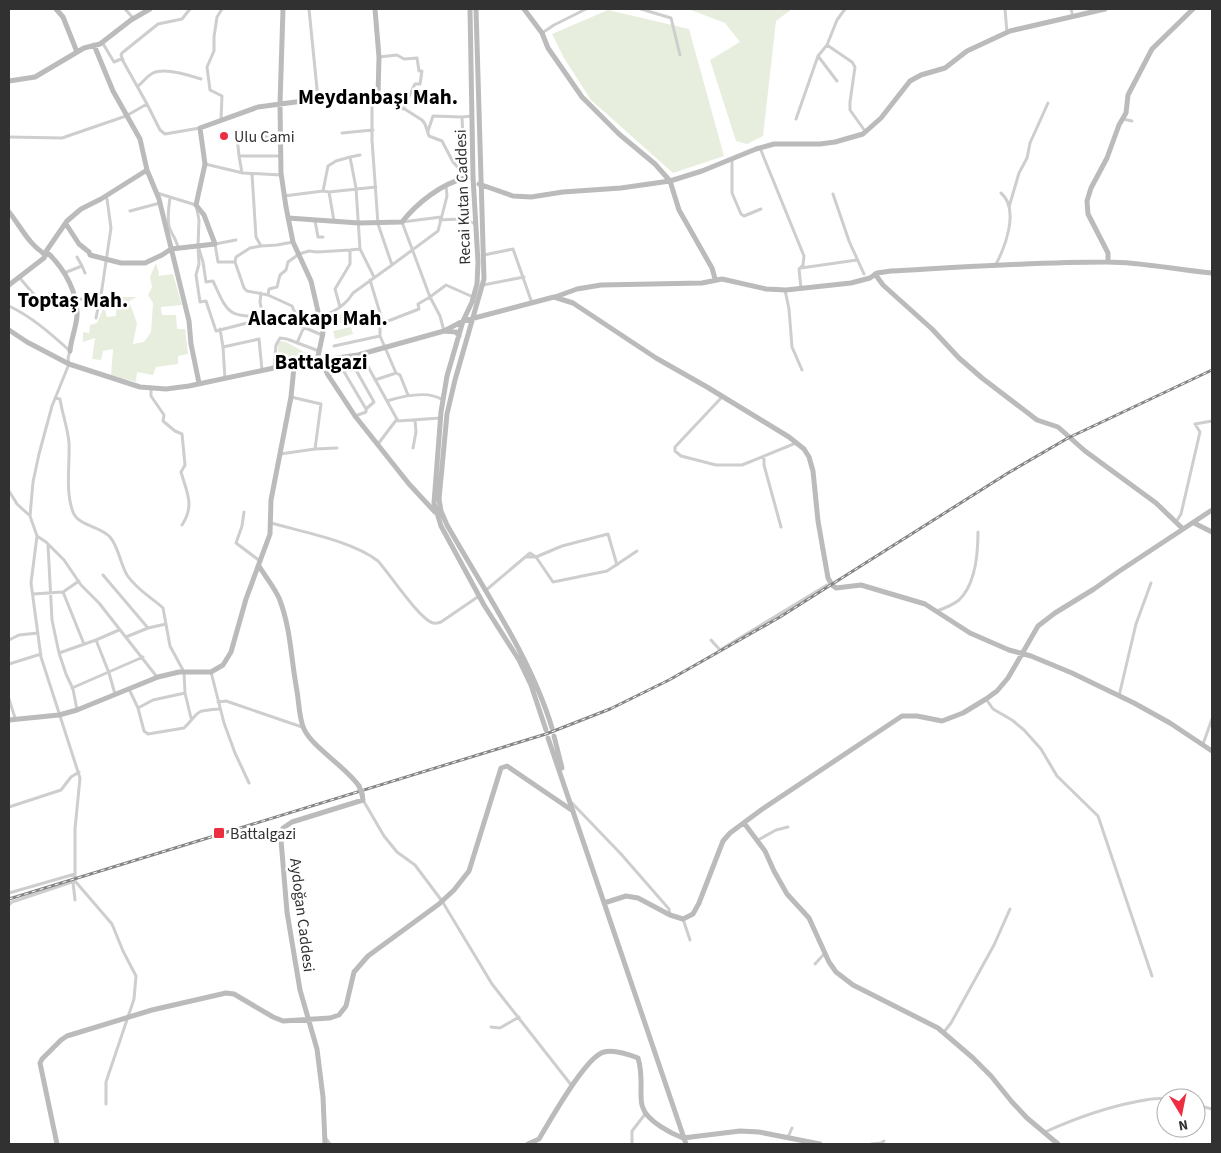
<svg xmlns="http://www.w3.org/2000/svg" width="1221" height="1153" font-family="'Source Sans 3',sans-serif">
	<rect width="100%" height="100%" fill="#fff"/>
	<path fill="#e7eede" d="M693,9H792L776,21L763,136L747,144L736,141L710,60L740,42L725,23L691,10Z
		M608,10L689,29L724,156L673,173L591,100L564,58L552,34Z
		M156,263L159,273L158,276L173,274L182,305L161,307L162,315H176L177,329H185L188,354L178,356V364L156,367L153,375L137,372L136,382L111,375L113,349L103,351L101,360L92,359L95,338L83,342V332L89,333L90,325L97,323L104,307L107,317L116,316V308L124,303L123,297H137L129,301L137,323L133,344L144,342L151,332L153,303L148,295L152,287L150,277Z
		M347,313L349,321L332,325L330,317Z
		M351,327L353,334L335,339L333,331Z
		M281,341L286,342L313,357L295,362L278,364V343Z"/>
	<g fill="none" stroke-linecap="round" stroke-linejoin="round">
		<path stroke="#cecece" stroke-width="3" d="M125,9L133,18
			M309,9L318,99
			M641,9L671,18L680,55
			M845,9L837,20L827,45L852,62L855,67L850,102V110L865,131
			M1005,9L1007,33
			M1071,9L1073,17
			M542,33L554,25L586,9
			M818,56L837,81
			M379,57L397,55L404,59L417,58L419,71H422L420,84H415L403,109
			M123,60L121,55L122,53L158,24L182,19L190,9
			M138,86C143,82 147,76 153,73C164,67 189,75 201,79
			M378,95L392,101L422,120L425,124L429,136L442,141L453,162L462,172L464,160L462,117L472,116
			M147,104L160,130L165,134L200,128
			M796,119L818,56L827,45
			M1123,119L1132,121
			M221,120L222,96L210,90L207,67L214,51V37L217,17L222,9
			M428,131L433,116L462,117
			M342,133L373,130
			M9,137L62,138L126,116L147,104L123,61L121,59L114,62L102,42
			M760,148L804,256L803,265L799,269L801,288
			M239,156L237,136L281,137
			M350,157L360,155
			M732,159V193L741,214L744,216L761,209
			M205,164L243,173L281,175
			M242,173L239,156H281
			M252,174L256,237L261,246L277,245L293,242
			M323,191L328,166L336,161L350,157L356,188L360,249L350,250
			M329,192L376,187
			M157,193L196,205L199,220L198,246
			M833,194L849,241L864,274
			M284,196L323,191L329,192L334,221
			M170,197C169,206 167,217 169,226C171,234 177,240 178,248
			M1009,207L1019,173L1027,158L1030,143L1048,103
			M130,211L160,203
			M441,217L402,222L430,297L446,285L473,297
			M440,220C452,219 465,218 475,224
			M315,221L318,237H323
			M261,246L250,248L236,257L235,262L244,288L247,291L268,295L292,306L295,313L307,320
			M360,249L374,277
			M484,255L513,249L532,303
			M77,257L82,266
			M235,262H218L215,244L236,240
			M392,265L438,231L447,196L446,186
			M995,266C1005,248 1020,209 1001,193
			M801,268L857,260
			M64,273L82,266L85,273
			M19,277L36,297
			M370,280L383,323L419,309L418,304L430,297L440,316L444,331
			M483,285L524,277
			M785,290L789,309L792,347L802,370
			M268,295L269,289L277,287L280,275L286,270L288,262L299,254L309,251L317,252L350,250V264L335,289L340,307
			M75,298L100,302L111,228L107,199L105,197
			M9,306C32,317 50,333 70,351L68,358L69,364L52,406L39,454L33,482L30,516L37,536L31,583L41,657L80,778L75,829V881L12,902L9,905
			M263,316L284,319L322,335
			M250,317L251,322L216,331L206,301L200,302L196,275L199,264L198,246L203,262L206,282L213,281C227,311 227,318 263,316L260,302L261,293
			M96,318L99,303
			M220,329L223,347
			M297,343L307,320C326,315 342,311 353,293L392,265L378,224L372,140V96
			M334,346L380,336
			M361,354L398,421L440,418
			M274,368L276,345L280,338L287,339L319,351
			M343,370H356
			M396,373L400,375L408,395
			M328,375L343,370L366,409L374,402L356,370L367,367
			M225,379L223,347L259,339L262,370
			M375,380L396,373L380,336V324L383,323
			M151,388V396L164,415L163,421L175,431L182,434L185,465L181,472C187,493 195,505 182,525
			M722,397L675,447V451L681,456L716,465H742L796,443
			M55,398L60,399C62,413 68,429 69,443C70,465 65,491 73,512C78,526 100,526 110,537C119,548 120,563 127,575C137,590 151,597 163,608L170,646L184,672L185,693
			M387,401C403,396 428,390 443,400
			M355,416L366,412V409
			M378,444L397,419
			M413,448L416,432L415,420
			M315,449L337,448
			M280,454L315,449L321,404L291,397
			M764,456V465L781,527
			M9,491L17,504L29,515
			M244,512L242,526L236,543L260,561
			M1176,522L1181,514L1200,432L1195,424L1212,421
			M271,523C303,532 352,541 378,561C389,573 419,619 433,623C435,624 438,623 441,622L479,596
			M37,536L46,542L64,560L81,585L99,603L157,677
			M48,545L52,620L59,653L66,674L73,689L77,710
			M527,557H536L562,546L608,534L617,565
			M103,575L148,628
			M485,591L530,553L536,557L553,582L607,571L637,551
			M63,592L84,644
			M33,594L63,592L79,581
			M937,611C945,608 953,605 959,600C975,585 978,553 978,532
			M126,637L148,628L166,624
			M9,640L19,635L38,633
			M96,640L119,630
			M711,640L720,650L827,585H831
			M59,653L96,640L109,673L115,694
			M9,664L41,654
			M211,672L224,723L235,753L249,783
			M72,688L143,657
			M129,689L138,708L144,731L148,734L184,728C201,711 193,711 219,709
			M1119,696L1136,624L1151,583
			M9,699L15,718
			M986,699L993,709L1012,720L1024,730L1041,749L1057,776L1098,816L1152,976
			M218,702L226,701L302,727
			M138,708L153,700L185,693L191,718
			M1203,744L1212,719
			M363,800L384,836L397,852L415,865L442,901L492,984L572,1086
			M572,803L621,854L669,909L670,915
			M9,807L61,790L71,777L79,772
			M758,840L776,830L788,827
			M75,881L112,924L123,951L136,976L134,999L106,1082V1104
			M73,882L75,900
			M9,893L75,874
			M683,919L690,940
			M815,964L825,953
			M491,1027L500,1028L519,1017
			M944,1032L951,1023L994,945L1010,909
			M1196,1105L1212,1109
			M1045,1132C1074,1119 1103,1108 1135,1102C1145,1100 1155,1097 1166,1099
			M325,1137L330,1144
			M788,1137L792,1128
			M632,1144V1131L646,1113
			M871,1144L881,1143L884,1141"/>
		<path stroke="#bbb" stroke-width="5" d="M56,9L63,17L77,52
			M283,9L280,104L281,173L286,207L293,242L311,281L323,333L317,361L323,364L328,375L355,416L409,484L435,512
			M470,9L473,177L478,262L477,284L472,302L463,321L447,376L441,412L434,503L441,526L484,605L519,660L531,685L546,730
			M476,9L484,279L455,380L447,414L439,499L441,511L447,525C484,590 531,658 552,728
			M524,9L542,33L548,48L582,97L619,134L655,164L670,181L679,210L712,268L715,279
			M94,45L113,91L140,139L147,170L159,199L189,321L191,344L199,383
			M9,81L35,77L84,48L100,44L131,20L150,9
			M479,184L513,196L531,197L563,192L621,188L670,181L702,171L756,149L774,144H820L835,142L863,134L881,118L910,81L921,75L945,68L967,51L1010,31L1105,9
			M9,212C21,227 29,245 46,255L49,254C65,270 78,293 77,316C76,328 71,339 70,351
			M288,218L359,223L402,222C417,203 441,184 465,178
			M66,224L79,244L89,252L90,255L121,263H145L162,255L171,249L215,244L204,215L196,205L205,164L200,128L258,107L318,99L378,95L379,57L375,9
			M1108,262V253L1088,214L1087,201L1091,188L1107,158L1119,125L1126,113L1128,95L1152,49L1193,9
			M875,274L883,285L932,329L959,358L982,378L1037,420L1058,427L1085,451L1156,503L1183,529
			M9,285L44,258L47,250L67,221L81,209L101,199L147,170
			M555,297L577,289L601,285L702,283L722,279L766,289L786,290L851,283L870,278L877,273L891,271C963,267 1035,262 1107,262C1142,262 1177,270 1212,273
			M9,330L27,342L69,364L140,387L166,389L189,386L274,368L294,367L317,361L358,355L444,331L463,321L554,297L573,303L656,358L707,387L789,437L804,449L809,457L813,471L818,521L828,578L832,585L836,588L861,585L925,604L970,633L1009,650L1031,656L1072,673L1134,703L1170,723L1212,751
			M444,331L456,332L459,336
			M1194,523L1212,532
			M259,566C265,576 274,587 279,598C291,628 291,660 297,691C299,703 299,718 304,729C313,748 345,766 359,786
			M9,720L59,715L77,710L158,677L179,672H211L223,665L231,652L246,599L270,534L271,500L291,397L294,367
			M554,736L562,768
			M548,738L686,1144
			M744,823L765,851L774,871L787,894L809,918L829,962L836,972L853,985L938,1028L973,1058L991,1076L1012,1102L1027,1118L1058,1144
			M604,903L626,896L638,898L670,915L683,919L693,914L699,903L723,841L730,833L761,810L902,716H917L942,721L963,713L986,699L997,691L1008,678L1038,626L1055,613L1094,589L1118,572L1212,510
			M57,1144L40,1063L42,1059L61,1040L67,1036L152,1010L226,993L234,994L273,1017L283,1021L330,1018L339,1015L346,1006L354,972L368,956L439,904L454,890L469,871L501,768L507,766L573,811
			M325,1144L323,1097L317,1049L300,990L287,912L281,840L283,828L292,822L363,800L362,794
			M528,1144L539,1139C550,1121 586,1056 604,1052C614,1049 628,1054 638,1058C642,1071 641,1080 641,1093C641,1097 641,1104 643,1108C647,1121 672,1134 683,1138L740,1131L759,1132L820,1144"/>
		<g stroke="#868686" stroke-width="3">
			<path id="rail" d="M9,899L546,734L610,709L669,680L780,617L1008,473L1068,438L1212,370"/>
		</g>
		<use href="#rail" stroke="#fff" stroke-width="1" stroke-dasharray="4" stroke-linecap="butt"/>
		<path stroke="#bbb" stroke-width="5" d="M359,786L362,794"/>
	</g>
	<g fill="#ed2e40" stroke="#fff" stroke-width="2">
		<circle cx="224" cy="136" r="5"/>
		<rect x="213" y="827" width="12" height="12" rx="2.5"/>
	</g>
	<g text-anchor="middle" stroke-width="5" stroke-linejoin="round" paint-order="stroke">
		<g font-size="16" fill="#313131" stroke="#fff" text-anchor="start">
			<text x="234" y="142">Ulu Cami</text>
			<text x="230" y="839">Battalgazi</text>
		</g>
		<g font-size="16" fill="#313131" stroke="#fff">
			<text transform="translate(462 197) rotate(-92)" y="6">Recai Kutan Caddesi</text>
			<text transform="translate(303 915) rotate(83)" y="6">Aydoğan Caddesi</text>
		</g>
		<g font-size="21" font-weight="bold" fill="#000" stroke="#fff">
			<text x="378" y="104">Meydanbaşı Mah.</text>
			<text x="73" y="307">Toptaş Mah.</text>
			<text x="318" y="325">Alacakapı Mah.</text>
			<text x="321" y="369">Battalgazi</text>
		</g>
	</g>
	<rect width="1221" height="1153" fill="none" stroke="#313131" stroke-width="20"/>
	<g transform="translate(1181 1113) rotate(170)"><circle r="24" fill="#ffffff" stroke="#adadad"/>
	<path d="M0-4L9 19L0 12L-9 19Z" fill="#ed2e40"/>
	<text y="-8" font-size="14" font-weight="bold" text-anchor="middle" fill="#313131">N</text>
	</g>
</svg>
